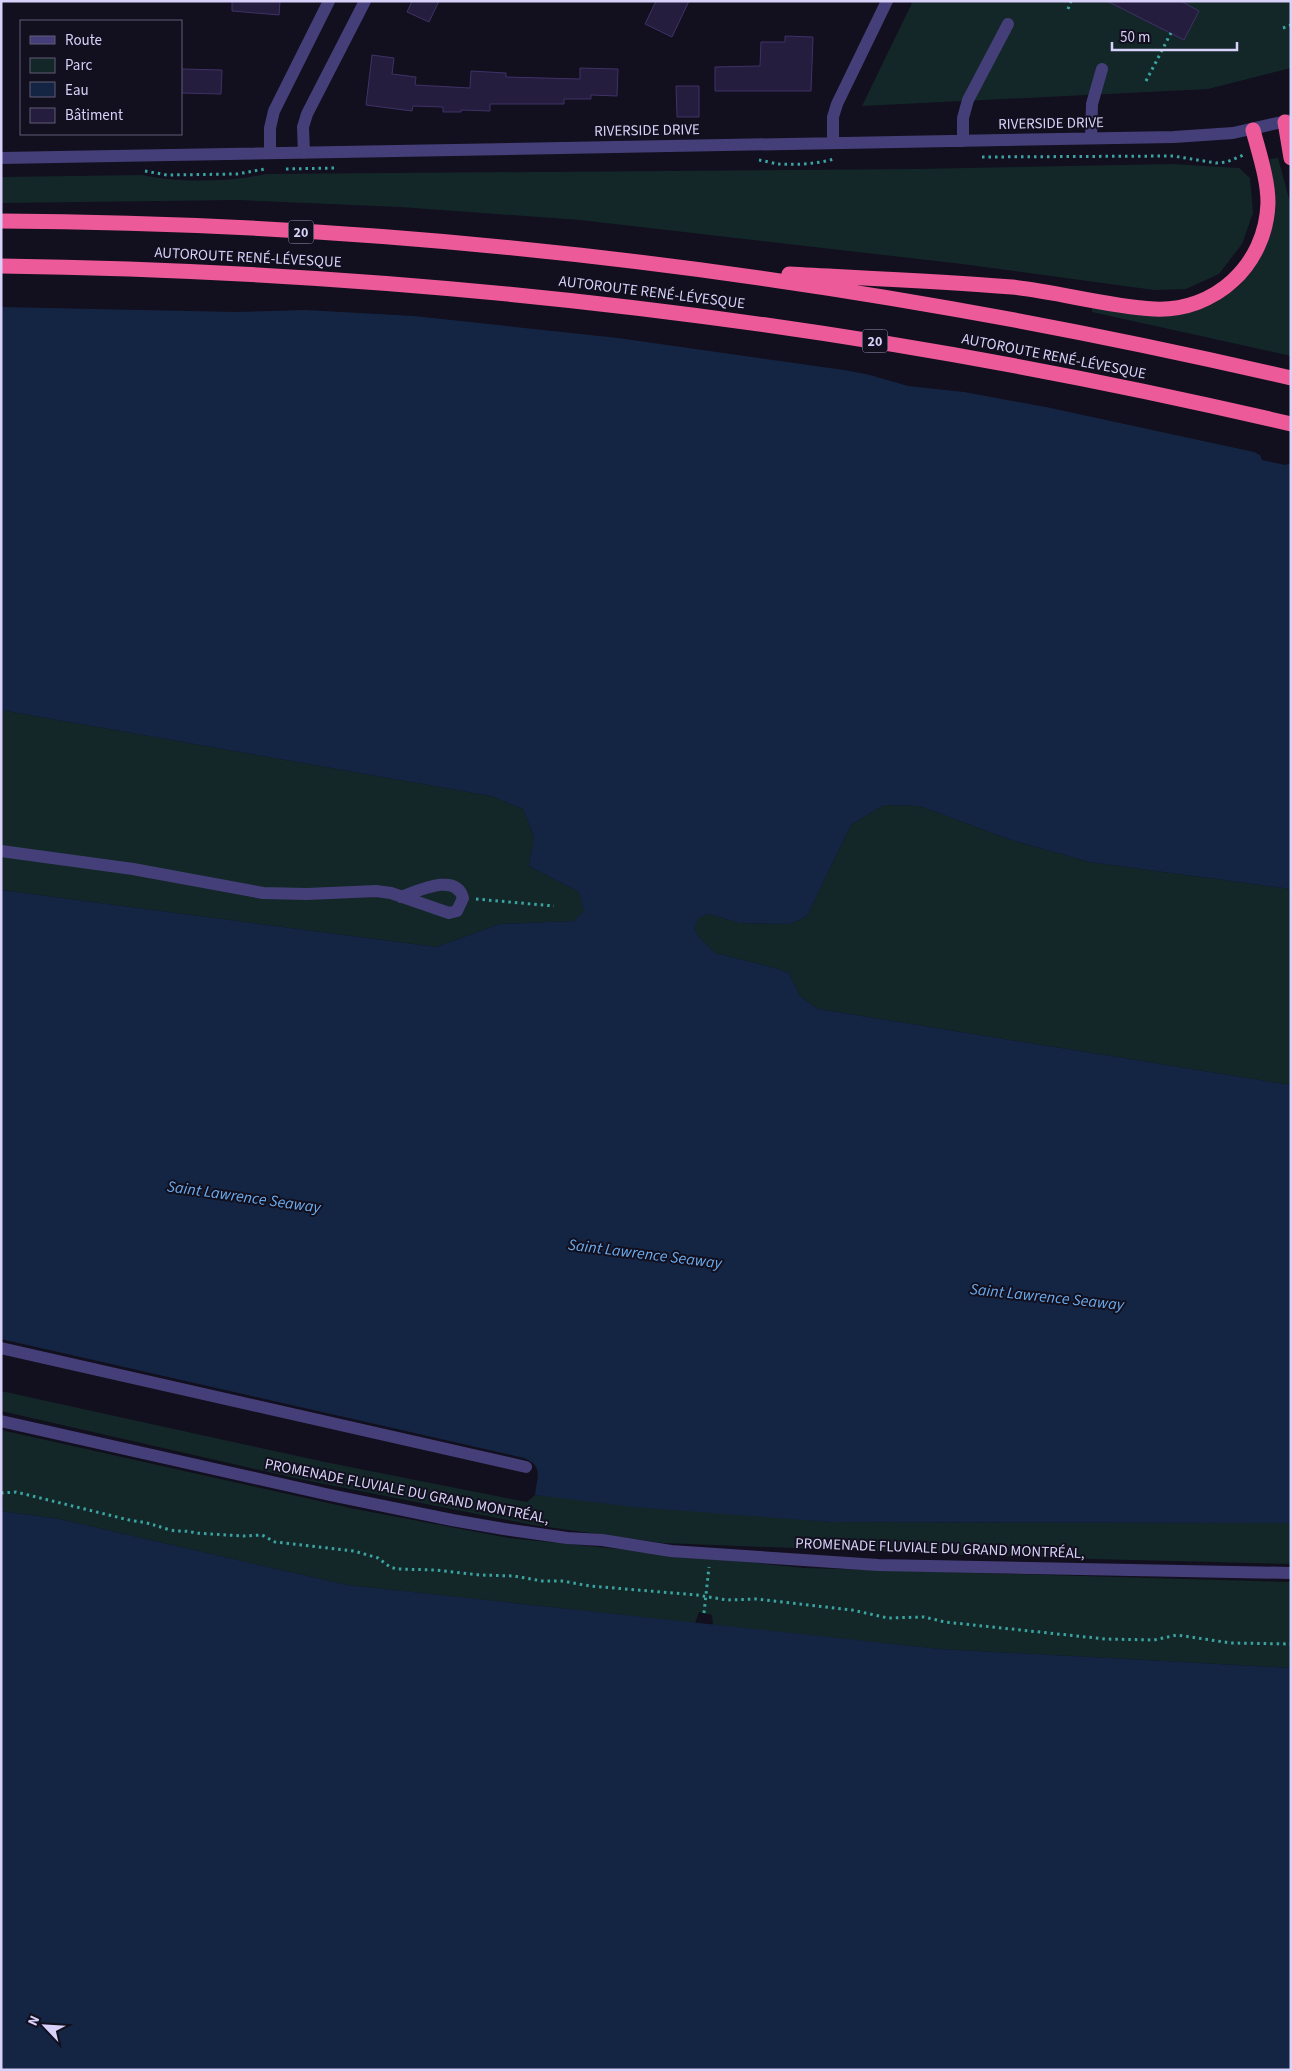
<svg xmlns="http://www.w3.org/2000/svg" width="1292" height="2071" font-family="'Source Sans 3',sans-serif">
	<rect width="100%" height="100%" fill="#120f1e"/>
	<path fill="#132728" d="M913,1H1291V68L1208,89L862,106Z
		M1278,158L1291,206V356L1092,312V307L1179,315L1211,305L1239,286L1258,261L1266,247L1274,191L1270,159Z
		M1172,164L1239,168L1250,178L1253,213L1242,244L1219,274L1186,289L1154,290L962,264L580,220L400,207L239,200L1,203V177L142,175C180,183 229,182 266,174L916,169Z
		M1,710L491,796L523,809L534,837L529,866L579,892L585,911L574,921L500,924L436,947L1,890Z
		M884,805L920,806L1005,838L1089,862L1291,889V1085L818,1009L800,996L789,973L775,968L715,953L697,935L695,928L697,918L709,914L739,923L790,924L807,916L851,825Z
		M1,1391L325,1462L527,1502L535,1495L831,1522L1291,1523V1564L1052,1558L663,1543L533,1525L299,1479L1,1411Z
		M1,1430L355,1509L509,1538L805,1568L1291,1582V1668L940,1649L713,1625L712,1615L699,1612L695,1623L347,1585L59,1519L1,1511Z"/>
	<path fill="#142543" d="M1,307L236,312L305,310L414,316L618,338L844,370L870,375L908,386L964,392L1046,407L1254,452L1260,455L1262,460L1285,465L1291,463V889L1089,862L1005,838L920,806L884,805L851,825L807,916L790,924L739,923L709,914L698,918L695,928L697,935L715,953L775,968L789,973L800,996L818,1009L1291,1085V1523L831,1522L634,1507L535,1495C537,1477 544,1466 524,1458L1,1339V890L436,947L500,924L574,921L584,911L579,892L529,866L534,837L523,809L491,796L1,710Z
		M1,1511L59,1519L347,1585L940,1649L1291,1668V2070H1Z"/>
	<path fill="#251d3d" stroke="#3f3267" d="M232,1H280L279,15L232,11Z
		M412,1H439L429,22L407,12Z
		M656,1H689L672,37L645,24Z
		M1107,1H1181L1199,11L1184,40Z
		M785,36L813,37L811,91H715V67L760,66L761,42H785Z
		M372,55L394,58L392,74L416,77L415,85L470,88L471,71L506,73V77L580,79V68L618,69L617,96L591,95V99H564V104H490V111L461,110V112H443V107L413,106L412,111L366,105Z
		M181,69L222,70L221,94L181,93Z
		M676,86H699V117H677Z"/>
	<g fill="none" stroke-linecap="round" stroke-linejoin="round">
		<path stroke="#3ba4a3" stroke-width="3" stroke-dasharray="2.5 4" stroke-linecap="butt" d="M1068,9L1071,1
			M1283,28L1291,25
			M1146,81L1171,33
			M982,157L1173,156L1216,163L1227,162L1246,154
			M759,160C765,161 772,163 778,164C796,165 817,164 834,159
			M286,169L335,168
			M145,171L167,175L237,174L265,169
			M476,899L554,906
			M1,1493L16,1492L133,1521C147,1522 157,1526 170,1530C179,1532 187,1530 195,1533L243,1536L262,1535L275,1542L354,1551L378,1558L390,1567L397,1569L436,1570L480,1575L514,1576L542,1581H562L590,1586L697,1595L727,1600L756,1599L852,1610L888,1618L924,1617L945,1622L1105,1639L1154,1640L1177,1635L1231,1643L1291,1644
			M704,1613L709,1567"/>
		<path stroke="#443f78" stroke-width="12" d="M1091,138L1092,104L1102,69
			M963,141V118L968,100L1008,24
			M833,143V117L837,104L887,1
			M270,153V128L274,111L329,1
			M304,153L303,127L307,114L365,1
			M1,158L1174,137L1233,133L1291,120
			M1,851L133,869L263,893L307,894L376,891L391,893L449,913L457,911L463,898C456,872 418,891 401,897
			M1,1348L526,1467
			M1,1421L330,1495L452,1520L504,1529L567,1538L602,1540L671,1551L878,1565L1291,1573"/>
		<path stroke="#ec5a99" stroke-width="15" d="M1285,122L1291,158
			M1,221C435,223 869,280 1291,378
			M1,266C437,272 867,324 1291,424
			M789,274C863,278 938,281 1012,287C1059,292 1106,306 1154,309C1215,312 1266,265 1268,203C1268,179 1259,153 1253,130"/>
	</g>
	<g text-anchor="middle" stroke-width="4" stroke-linejoin="round" paint-order="stroke">
		<g fill="#120f1e" stroke="#9d97b8" stroke-width="1">
			<rect x="288.5" y="220.5" width="25" height="23" rx="4"/>
			<rect x="862.5" y="329.5" width="25" height="23" rx="4"/>
		</g>
		<g font-size="14" font-weight="bold" fill="#d8d1fa">
			<text x="301" y="237">20</text>
			<text x="875" y="346">20</text>
		</g>
		<g font-size="15" fill="#d8d1fa" stroke="#120f1e">
			<text transform="translate(1051 123) rotate(-1)" y="5">RIVERSIDE DRIVE</text>
			<text transform="translate(647 130) rotate(-1)" y="5">RIVERSIDE DRIVE</text>
			<text transform="translate(248 257) rotate(3)" y="5">AUTOROUTE RENÉ-LÉVESQUE</text>
			<text transform="translate(652 292) rotate(7)" y="5">AUTOROUTE RENÉ-LÉVESQUE</text>
			<text transform="translate(1054 356) rotate(11)" y="5">AUTOROUTE RENÉ-LÉVESQUE</text>
			<text transform="translate(407 1491) rotate(11)" y="5">PROMENADE FLUVIALE DU GRAND MONTRÉAL,</text>
			<text transform="translate(940 1548) rotate(2)" y="5">PROMENADE FLUVIALE DU GRAND MONTRÉAL,</text>
		</g>
		<g font-size="16" font-style="italic" fill="#6bacee" stroke="#120f1e">
			<text transform="translate(244 1196) rotate(8)" y="6">Saint Lawrence Seaway</text>
			<text transform="translate(645 1253) rotate(7)" y="6">Saint Lawrence Seaway</text>
			<text transform="translate(1047 1296) rotate(6)" y="6">Saint Lawrence Seaway</text>
		</g>
	</g>
	<rect width="1292" height="2071" fill="none" stroke="#d8d1fa" stroke-width="5"/>
	<rect x="20" y="20" width="162" height="115" fill="#120f1e" stroke="#615d76"/>
	<rect x="30" y="36" width="25" height="8" fill="#443f78" stroke="#615d76"/>
	<text x="65" y="45" font-size="15" fill="#d8d1fa">Route</text>
	<rect x="30" y="58" width="25" height="15" fill="#132728" stroke="#615d76"/>
	<text x="65" y="70" font-size="15" fill="#d8d1fa">Parc</text>
	<rect x="30" y="82" width="25" height="15" fill="#142543" stroke="#615d76"/>
	<text x="65" y="95" font-size="15" fill="#d8d1fa">Eau</text>
	<rect x="30" y="108" width="25" height="15" fill="#251d3d" stroke="#615d76"/>
	<text x="65" y="120" font-size="15" fill="#d8d1fa">Bâtiment</text>
	<g transform="translate(45 2026) rotate(295)" stroke="#120f1e" stroke-width="4" paint-order="stroke">
	<path d="M0-4L9 19L0 12L-9 19Z" fill="#d8d1fa"/>
	<text y="-8" font-size="14" font-weight="bold" text-anchor="middle" fill="#d8d1fa">N</text>
	</g>
	<path d="M1112 42v8h125v-8" fill="none" stroke="#d8d1fa" stroke-width="2.5"/>
	<text x="1120" y="42" font-size="15" fill="#d8d1fa" stroke="#120f1e" stroke-width="4" paint-order="stroke">50 m</text>
</svg>
